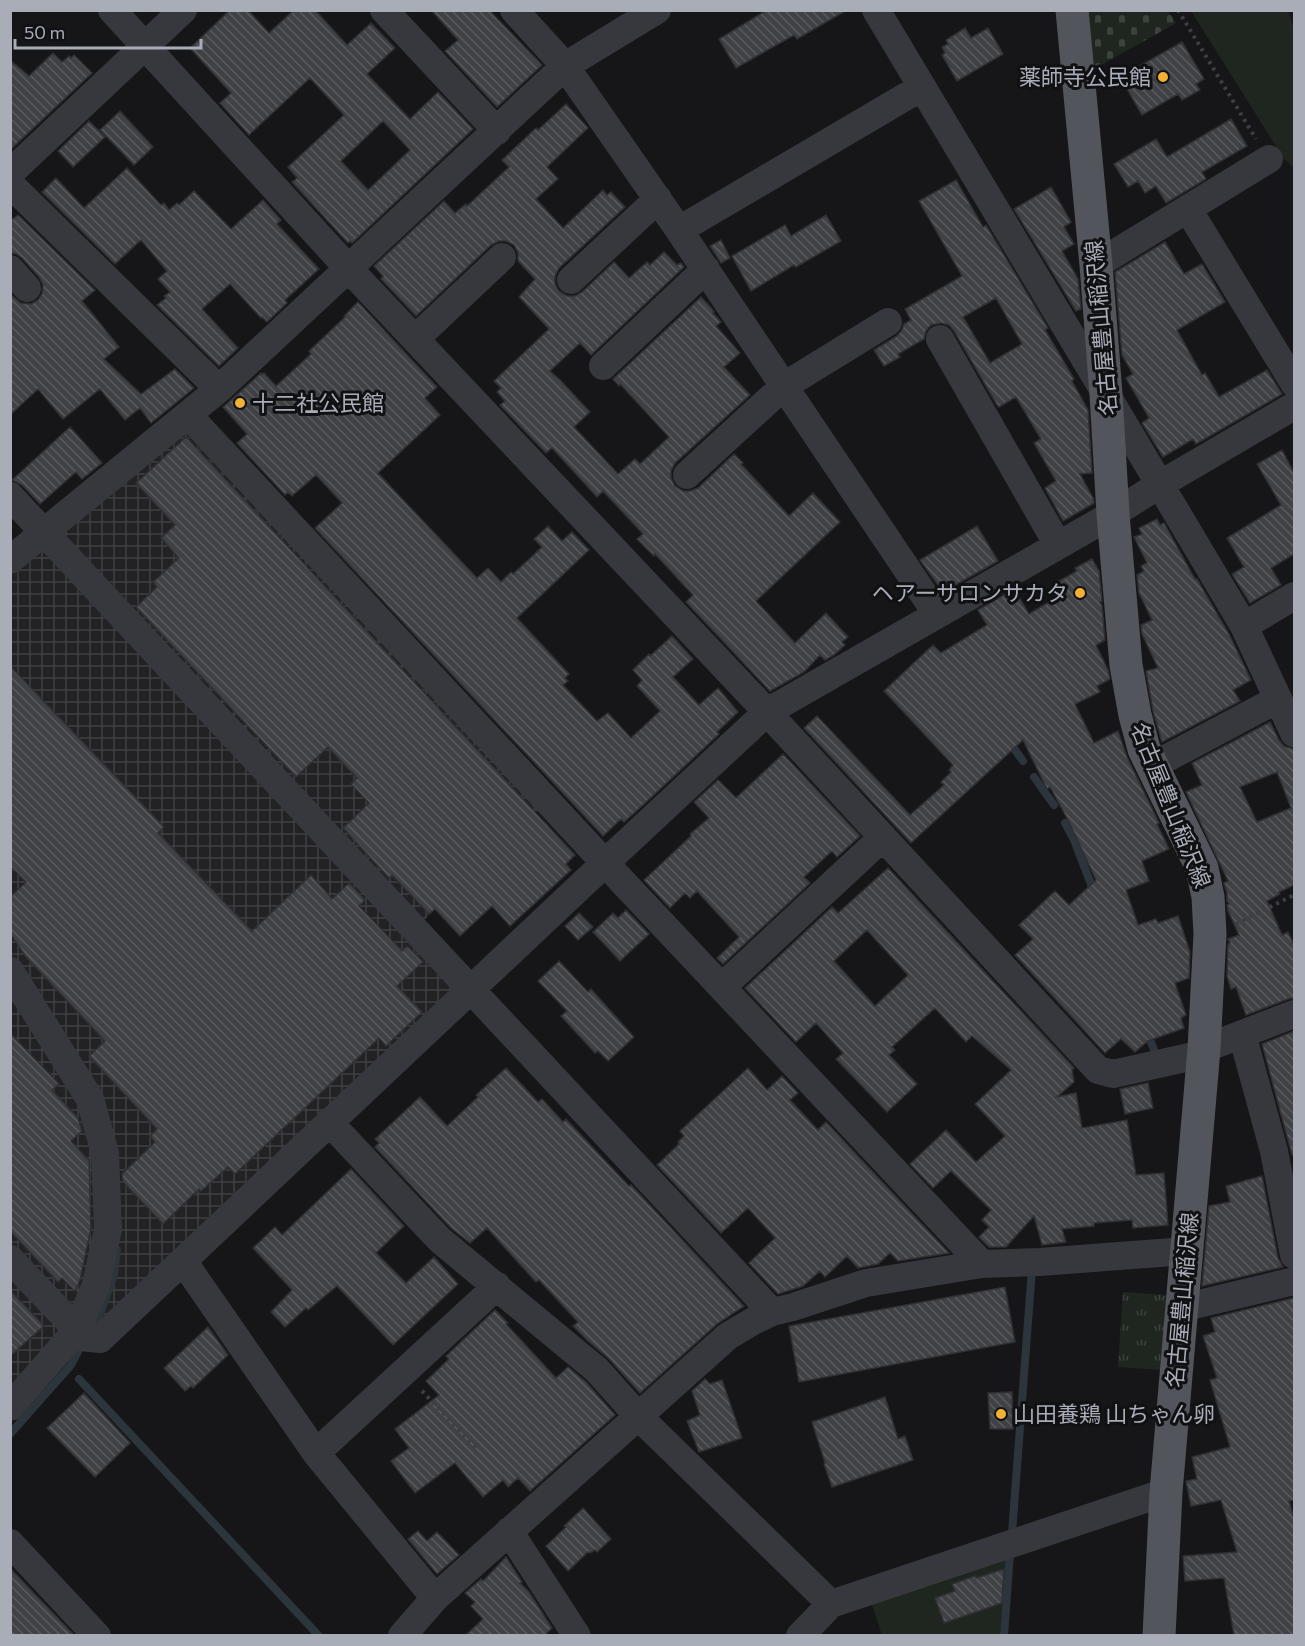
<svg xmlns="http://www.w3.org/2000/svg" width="1305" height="1646" font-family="Commissioner,'Noto Sans JP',sans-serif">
	<defs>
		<pattern id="industrial-grid" width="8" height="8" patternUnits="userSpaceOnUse" patternTransform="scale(1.5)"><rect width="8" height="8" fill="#222225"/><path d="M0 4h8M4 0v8" fill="none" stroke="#3f3f43"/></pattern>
		<pattern id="grass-tufts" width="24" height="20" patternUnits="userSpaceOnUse" patternTransform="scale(1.5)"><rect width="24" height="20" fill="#1e261f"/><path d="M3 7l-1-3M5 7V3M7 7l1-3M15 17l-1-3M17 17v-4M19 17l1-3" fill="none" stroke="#3c433d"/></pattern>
		<pattern id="cemetery-stones" width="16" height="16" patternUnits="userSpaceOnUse" patternTransform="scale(1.5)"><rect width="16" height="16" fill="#1e261f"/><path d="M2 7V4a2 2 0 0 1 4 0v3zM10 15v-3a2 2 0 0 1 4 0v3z" fill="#3c433d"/></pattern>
		<pattern id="building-back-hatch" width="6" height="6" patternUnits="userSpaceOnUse" patternTransform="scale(1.5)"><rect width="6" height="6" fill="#404145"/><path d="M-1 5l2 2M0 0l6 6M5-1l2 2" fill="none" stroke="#595a5e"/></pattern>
	</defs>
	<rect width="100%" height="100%" fill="#161618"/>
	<path fill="url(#industrial-grid)" d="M183,431L542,807L481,864L483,866L422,922L63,539V529Z
		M37,549L50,550L454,981L452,993L109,1314L55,1337L11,1390L10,571Z"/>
	<path fill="url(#grass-tufts)" d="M1123,1292L1167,1295L1161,1370L1118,1367Z"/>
	<path fill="url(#cemetery-stones)" d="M1083,11H1168L1176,23L1089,72Z"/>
	<path fill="#1e261f" d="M1191,11H1288L1294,28V168L1284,159Z
		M1008,1553L1000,1635H882L870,1599Z"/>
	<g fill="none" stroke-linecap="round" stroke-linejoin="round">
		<path stroke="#2c353c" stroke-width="8" d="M1008,740L1023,761
			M1034,777L1054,805
			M1065,823L1074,840L1094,892
			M1147,1032L1154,1050
			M96,1321L101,1311L114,1275L117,1250
			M79,1379L319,1636
			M10,1434L71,1365L82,1344
			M1012,1533L1032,1269
			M1004,1636L1010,1553"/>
	</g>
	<path fill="url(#building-back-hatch)" stroke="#303034" stroke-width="1.5" fill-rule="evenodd" d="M230,10H248L269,33L294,10H315L347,45L371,23L395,48L367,74L410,119L438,92L473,129L352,243L350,241L348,243L292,182L297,178L288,167L344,115L310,78L249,135L220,103L231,93L190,48ZM383,121L410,150L368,190L341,161Z
		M431,10H489L542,65L497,107L445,51L458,40Z
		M767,10H847L797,39L794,35L736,68L719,39Z
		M965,28L971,38L988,28L1003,54L957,81L942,55L945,53L942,47L948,44L946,40Z
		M1182,42L1204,79L1196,84L1200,90L1182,100L1178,94L1142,115L1120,77Z
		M53,53L62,62L69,56L71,58L74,55L92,73L10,150V60L29,76Z
		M566,104L588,128L547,167L558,179L536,199L563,228L603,190L607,195L611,192L625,207L559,268L555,276V284L559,291L567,296H575L582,292L614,262L629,278L647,262L650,265L664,252L677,265L681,263L684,267L591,355L580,343L550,371L561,381L590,412L574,427L618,474L635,459L640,464L669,437L620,384L619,386L613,379L701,297L712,309L714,312L713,313L721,322L716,326L740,353L724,367L750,395L675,463L671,471V478L675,486L683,491H690L698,488L734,454L743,463L741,464L789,516L813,493L840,522L756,601L795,643L826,613L848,637L842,642L845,645L834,655L825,660L820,655L804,672L770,691L686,602L693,595L655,554L654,556L637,539L643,534L603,491L597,497L552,448L546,453L500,405L505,401L497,392L501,388L494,381L549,329L519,297L535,279L518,261V253L514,245L506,241H499L491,245L416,316L381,279L383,276L374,266L444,201L455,213L466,204L467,206L509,167L502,160L536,128L538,130Z
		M120,111L153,147L134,165L100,130Z
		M1231,119L1247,146L1202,172L1206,179L1166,203L1156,186L1145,193L1138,181L1128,187L1114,164L1156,139L1167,157Z
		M89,121L105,137L73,167L58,151Z
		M127,168L161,205L164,203L169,210L177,203L179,205L194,191L231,229L263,200L281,220L277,224L319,269L285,300L287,303L267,322L262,317L261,318L230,284L202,309L238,348L219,366L157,305L166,298L164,296L170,292L158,279L167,271L141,240L115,264L42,192L56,178L84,208Z
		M956,180L983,227L986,225L1048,328L1045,330L1074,379L1072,381L1088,410L1092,473L1080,474L1093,498L1094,503L1063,521L1045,488L1056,481L1034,443L1041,439L1016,397L999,407L997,405L954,331L949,325L941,323L931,325L926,331L924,339L898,354L900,357L884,366L874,350L897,336L902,330L904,324L911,320L905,309L962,276L919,201ZM996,298L1022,344L990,363L963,317Z
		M1051,187L1071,222L1064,227L1074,244L1062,251L1078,279L1081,309L1076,311L1014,209Z
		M18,215L95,290L82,301L119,347L104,359L141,394L175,369L194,388L151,423L140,408L125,420L100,389L63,419L38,389L10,415V294L21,303L31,304L38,300L42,294L43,285L39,277L22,258L16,254L10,253V221Z
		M826,215L841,241L796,267L794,265L751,291L732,256L785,225L791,236Z
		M721,240L730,258L721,263L710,246Z
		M1165,242L1184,274L1202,264L1225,302L1177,330L1202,375L1205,373L1219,397L1267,370L1282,394L1196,444L1193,439L1163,457L1142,423L1149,418L1126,378L1133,374L1122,355L1115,272Z
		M358,302L437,387L425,398L440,415L378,473L405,502L477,578L488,568L501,582L511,572L513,574L542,547L534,539L548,526L562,541L572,532L589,550L517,618L569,674L565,678L568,681L563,685L597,721L608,713L631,738L660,711L637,686L642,680L633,670L649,654L650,656L672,636L693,659L673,677L699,705L718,688L738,712L717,732L719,734L643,805L624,822L621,819L603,836L315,528L342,503L316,475L292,496L288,492L285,495L237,443L247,434L223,407L261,373L262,374L264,373L276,386L311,354L309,351L345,317L344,316Z
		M70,427L102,463L82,479L76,472L40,504L22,485L12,480Z
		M186,437L575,855L566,864L571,870L510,926L492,906L460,936L435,909L429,914L392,875L389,878L343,828L369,803L351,784L357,778L328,747L296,777L136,607L157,587L153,582L179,558L161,538L175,525L136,483Z
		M1282,450L1294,473V554L1271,568L1281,585L1250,603L1232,574L1244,567L1227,538L1281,505L1257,464Z
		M1157,519L1160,525L1164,523L1195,579H1197L1229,634L1251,680L1233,690L1240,701L1162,742L1153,711L1146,671L1158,668L1142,634L1141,625L1152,620L1139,593L1137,575L1144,571L1141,566L1147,563L1134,537L1142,534L1139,528Z
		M977,526L998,561L943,592L920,560Z
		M1092,559L1099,571L1102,601L1100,602L1102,606L1105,640L1096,645L1108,670L1110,679L1097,686L1100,692L1075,704L1094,743L1118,731L1127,757L1159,823L1157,824L1169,849L1142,861L1149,881L1126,890L1138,925L1156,919L1158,923L1178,916L1190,952L1189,978L1175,983L1186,1015L1181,1018L1184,1028L1148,1041L1135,1052L1121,1039L1105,1053L1015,955L1033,939L1019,925L1055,891L1069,905L1096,880L1069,822L1050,787L1047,789L1023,740L911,843L804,728L817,716L910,815L944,785L941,782L951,772L949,770L953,765L884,691L933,645L941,653L987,625L978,610L1014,589L1029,614L1061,595L1054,584L1077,571L1075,568Z
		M10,666L164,827L158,833L252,931L311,875L332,899L349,883L365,900L359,906L402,951L407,946L423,962L397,986L422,1012L386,1046L379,1038L235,1174L228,1167L201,1191L199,1189L163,1224L123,1182L122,1174L155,1142L150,1136L157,1129L89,1056L105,1041L26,957L10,933V897L26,882L10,866Z
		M1270,722L1279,740L1284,746L1294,749V885L1279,892L1280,894L1267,901L1282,935L1288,932L1294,945V998L1288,999L1246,1015L1236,987L1231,989L1227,976L1228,944L1230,943L1228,939L1239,935L1228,911L1227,905L1229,904L1227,901V893L1224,883L1228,881L1186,792L1202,785L1192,763ZM1277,772L1291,808L1257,822L1240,787Z
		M783,754L860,836L837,857L832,851L804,877L810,883L723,964L717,958L739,937L697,891L690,898L685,893L670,908L644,880L691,836L690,834L709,818L694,802L718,780L736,798Z
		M888,868L1074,1068L1072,1070L1074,1082L1057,1097L1076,1093L1082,1128L1127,1120L1136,1175L1164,1173L1168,1225L1133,1228L1132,1220L1094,1223V1226L1062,1229L1066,1242L1042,1245L1034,1216L1006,1247H989L979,1237L989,1227L982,1220L991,1210L951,1171L933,1188L910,1164L946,1130L976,1162L1005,1136L975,1104L1011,1070L972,1036L966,1042L935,1008L892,1047L895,1050L889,1055L917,1084L887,1112L836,1059L843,1053L816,1023L796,1042L745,988L832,907L838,913ZM867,930L908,975L875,1006L834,961Z
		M626,910L649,934L620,961L593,932L613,913L618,918Z
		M579,913L593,927L578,940L565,926Z
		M559,961L588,992L591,989L634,1037L608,1061L598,1051L595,1053L561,1016L567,1011L538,981Z
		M1294,1031V1155H1292L1262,1044Z
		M10,1033L59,1084L52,1090L78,1118L82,1131L71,1141L89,1161L91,1228L80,1280L75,1291L62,1278L58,1282L10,1231Z
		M506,1068L538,1102L542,1099L563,1122L566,1119L629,1186L631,1185L744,1306L717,1324L640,1393L609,1359L587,1340L573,1326L578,1322L539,1280L536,1282L487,1228L470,1243L451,1228L375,1147L379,1143L375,1139L420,1097L447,1126L478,1097L476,1095Z
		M748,1068L767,1090L782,1076L798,1093L790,1100L818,1130L826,1122L949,1253L898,1261L890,1253L878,1264L858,1268L847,1256L825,1277L820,1271L803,1286L778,1294L749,1263L775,1238L748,1208L721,1233L657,1165L679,1144L678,1142L684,1136L680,1131Z
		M1148,1083L1153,1108L1125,1114L1120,1089Z
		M351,1169L404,1226L376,1253L406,1283L434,1257L458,1284L393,1345L337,1286L308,1310L306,1308L285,1327L271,1312L292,1290L253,1248L275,1227L282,1235Z
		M1262,1176L1278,1258L1283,1267L1202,1286L1209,1206L1230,1202L1226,1186Z
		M1005,1287L1015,1342L799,1382L789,1326Z
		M10,1290L44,1326L10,1356Z
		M1294,1298V1500L1289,1501L1294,1519V1635H1234L1224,1578L1185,1581L1183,1556L1237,1552L1221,1500L1191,1506L1186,1481L1197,1479L1192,1457L1230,1447L1210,1380L1217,1378L1203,1336L1215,1332L1211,1318Z
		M495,1310L508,1323L506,1324L556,1378L568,1367L586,1382L615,1415L530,1491L518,1478L508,1487L503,1480L483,1497L455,1463L415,1493L391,1461L409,1448L395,1429L439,1395L426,1381L449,1359L446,1356Z
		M208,1327L228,1355L193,1388L191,1386L185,1391L164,1368Z
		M705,1379L710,1384L722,1380L742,1438L699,1452L687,1421L700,1415L692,1391Z
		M1012,1392L1013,1429H990L988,1393Z
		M84,1393L130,1443L95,1477L47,1428Z
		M885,1397L898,1439L905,1436L913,1460L832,1487L824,1464L825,1463L812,1422Z
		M583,1508L611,1539L597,1552L595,1550L590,1553L588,1552L568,1571L546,1546L566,1527L564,1526Z
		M418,1531L427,1541L437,1532L459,1555L437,1574L408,1539Z
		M506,1557L522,1582L520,1583L529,1592L552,1628L545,1635H466L483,1619L471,1606L475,1602L465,1593L481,1579L483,1581Z
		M10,1568L74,1635H10Z
		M1004,1569L1002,1603L944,1623L935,1598L955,1591L952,1584L975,1576L976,1578Z"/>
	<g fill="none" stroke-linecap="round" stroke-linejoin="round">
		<path stroke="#3d3f44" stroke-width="4" stroke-dasharray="3 4.5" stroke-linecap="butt" d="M1178,10L1256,139
			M1236,924L1294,895
			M422,1391L477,1449"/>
		<path stroke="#37383d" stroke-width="28" d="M112,10L348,268L767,712L1098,1070L1113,1074L1203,1054
			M384,10L497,131
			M514,10L565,66L679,230L937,614
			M876,10L1106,394L1244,626L1294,733
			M10,173L183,10
			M10,184L219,389
			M1188,209L1294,383
			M679,230L922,87
			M1096,265L1269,159
			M10,269L27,288
			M571,280L658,199
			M415,339L502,257
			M940,339L1058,545
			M603,366L706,269
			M188,415L605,863L982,1264
			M687,475L784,386L888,322
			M10,496L772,1312
			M10,560L219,389L565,66L657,10
			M1244,626L1294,596
			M1152,766L1278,699
			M10,971L90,1099L105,1153L108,1229L96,1285L77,1330L10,1407
			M722,987L883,837
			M1242,1034L1294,1014
			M1204,1049L1242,1034L1274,1151L1294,1255
			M329,1122L440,1240L597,1370L638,1416L831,1604
			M10,1259L77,1330
			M183,1261L316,1453L435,1598
			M1182,1308L1294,1281
			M71,1336L100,1339L605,863L767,712L1113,514L1159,485L1294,406
			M316,1453L497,1286
			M509,1531L577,1636
			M10,1543L97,1636
			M402,1636L435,1598L728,1336L755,1320L772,1312L793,1307L866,1283L982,1264L1040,1262L1186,1251
			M800,1636L831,1604L1166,1492"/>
		<path stroke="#53555c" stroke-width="33" d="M1072,10L1096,265L1106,394L1113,514L1126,665L1135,715L1144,749L1202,868L1208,897L1210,934L1204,1049L1166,1492L1159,1636"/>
	</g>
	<g fill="#f2b134" stroke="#111113" stroke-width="2">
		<circle cx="1163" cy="77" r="6"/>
		<circle cx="240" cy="403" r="6"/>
		<circle cx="1080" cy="593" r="6"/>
		<circle cx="1001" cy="1414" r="6"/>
	</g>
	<g text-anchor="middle" stroke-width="6" stroke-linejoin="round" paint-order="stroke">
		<g font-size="22" fill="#a8adb8" stroke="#111113" text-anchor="end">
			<text x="1151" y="85">薬師寺公民館</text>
			<text x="252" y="411" text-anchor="start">十二社公民館</text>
			<text x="1068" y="601">ヘアーサロンサカタ</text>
			<text x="1013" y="1422" text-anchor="start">山田養鶏 山ちゃん卵</text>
		</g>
		<g font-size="22" fill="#a8adb8" stroke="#111113">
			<text transform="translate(1101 328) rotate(-95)" y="8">名古屋豊山稲沢線</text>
			<text transform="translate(1171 805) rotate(68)" y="8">名古屋豊山稲沢線</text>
			<text transform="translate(1182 1300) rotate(-85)" y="8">名古屋豊山稲沢線</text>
		</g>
	</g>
	<rect width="1305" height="1646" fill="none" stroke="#a8adb8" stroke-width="24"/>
	<path d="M15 39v9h186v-9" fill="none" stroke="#a8adb8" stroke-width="3"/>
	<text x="24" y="39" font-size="18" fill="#a8adb8" stroke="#111113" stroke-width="4.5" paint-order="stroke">50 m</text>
</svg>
